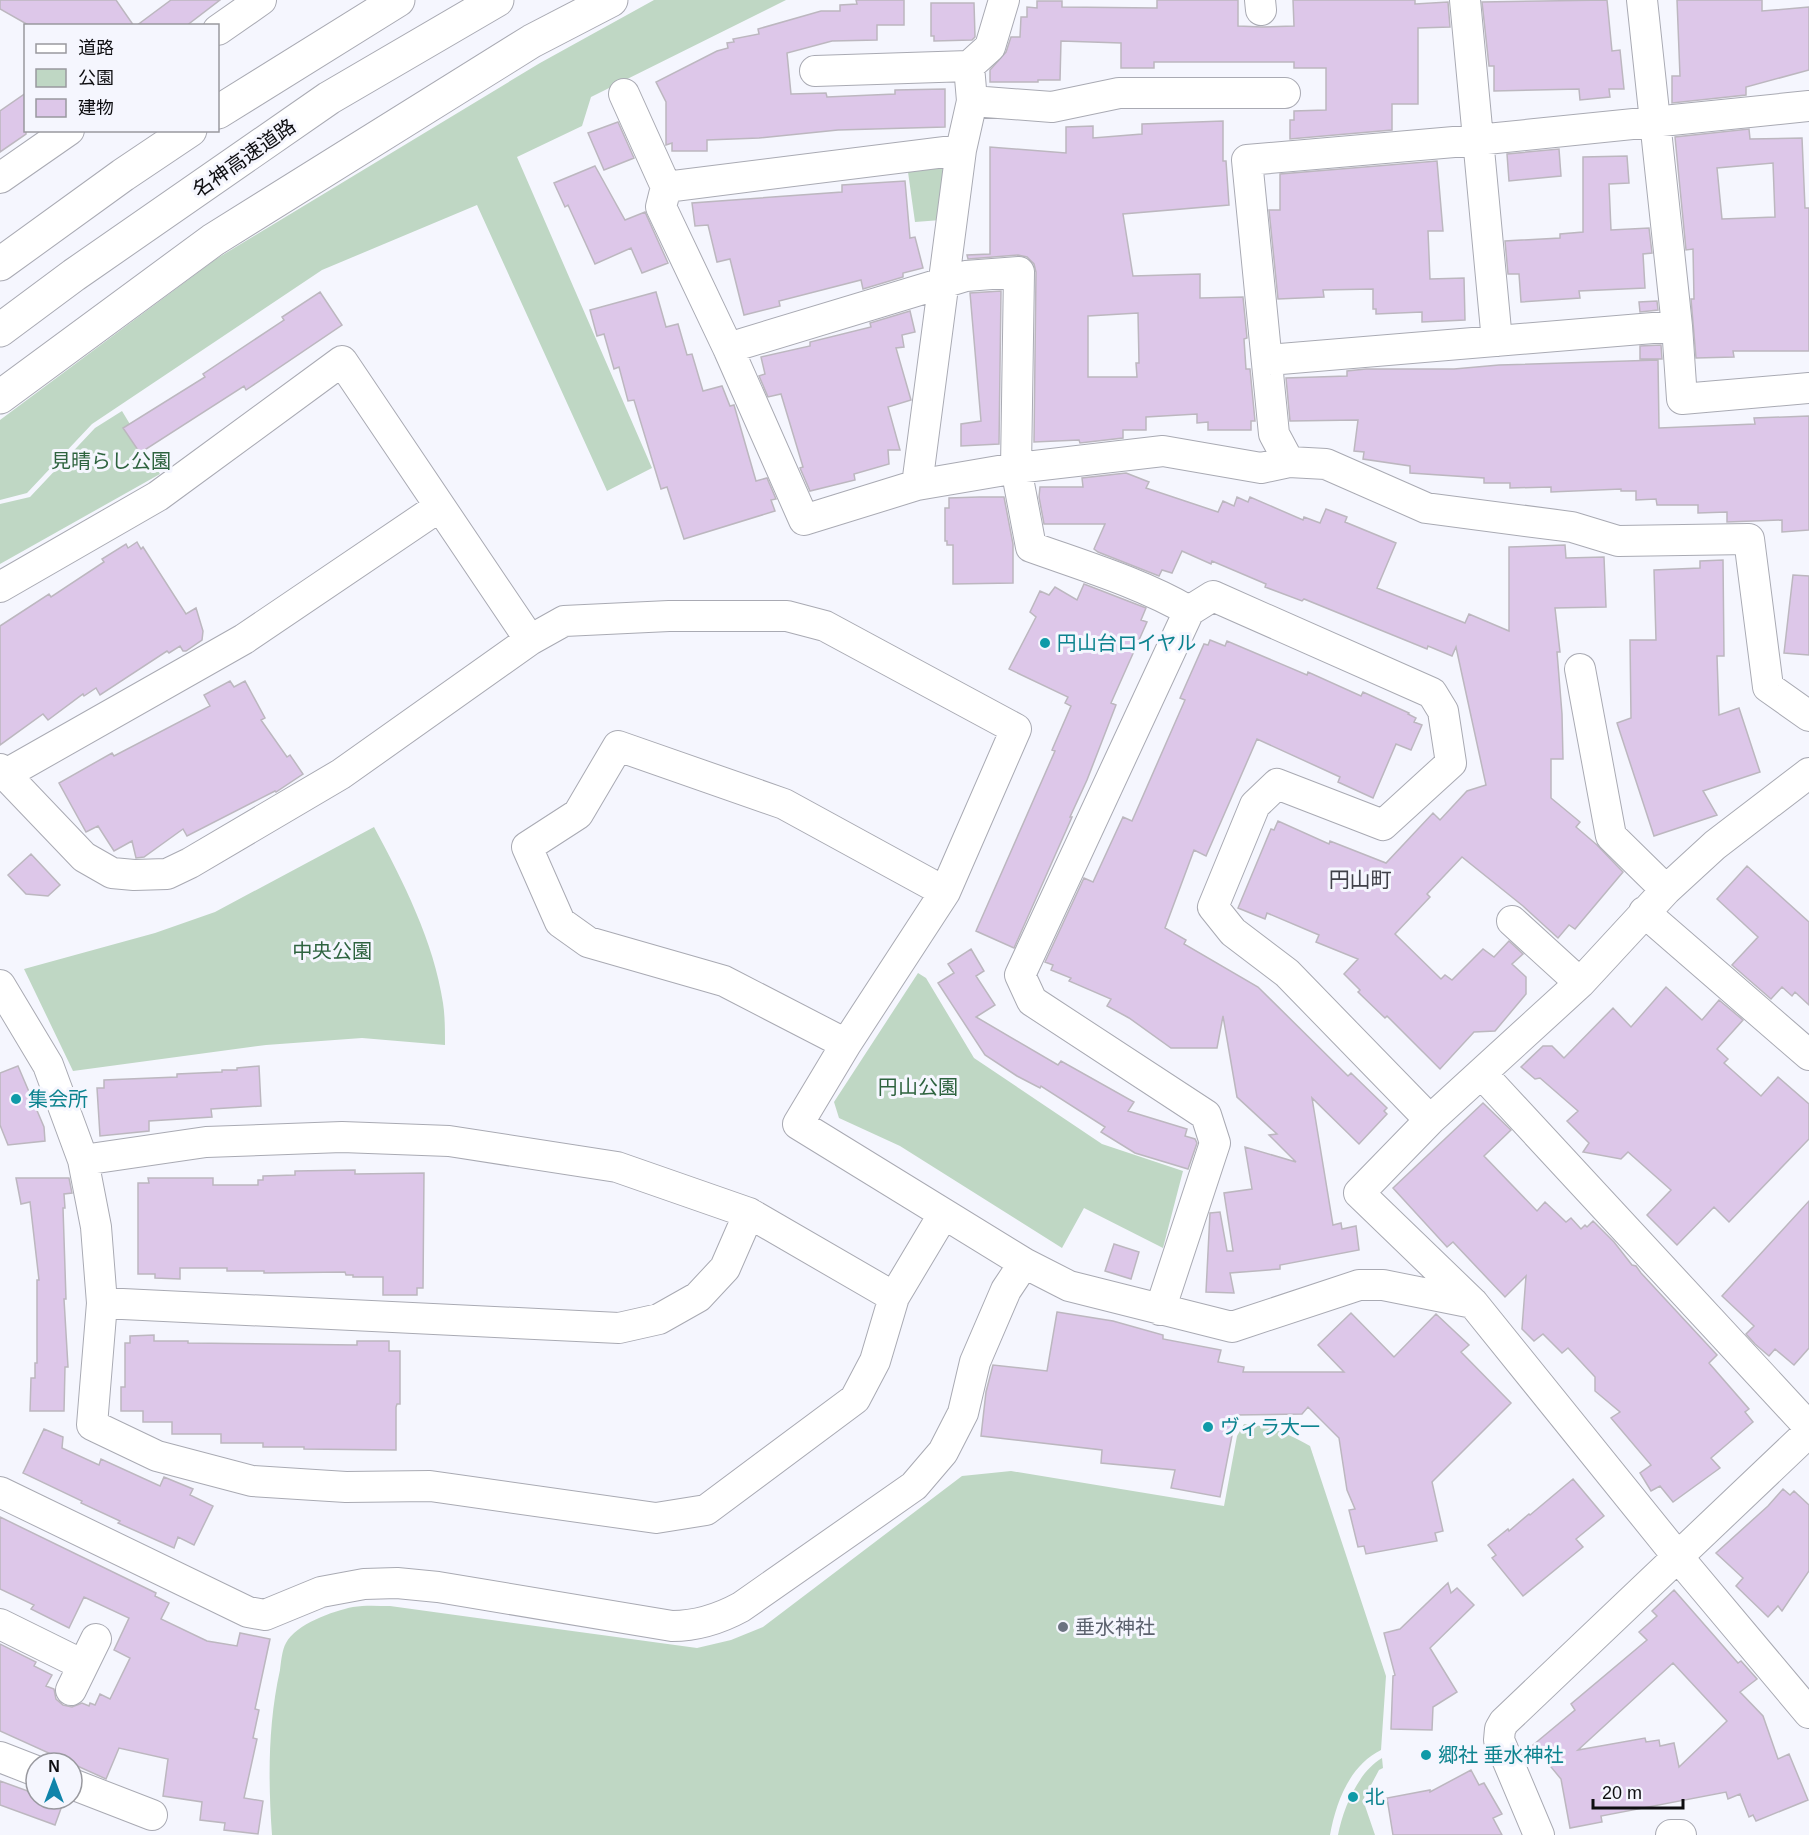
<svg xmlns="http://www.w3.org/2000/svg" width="1809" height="1835" font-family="Helvetica,'Noto Sans JP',sans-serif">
	<rect width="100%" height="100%" fill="#f5f6fe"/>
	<path fill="#bfd7c4" d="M654,0H786L591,97L582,126L517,157L652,468L607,491L477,205L322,270L92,424L27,493L0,500V420L216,259L540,63Z
		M936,162L946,170L941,220L915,222L907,165Z
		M122,411L160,474L0,564V504L30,497L95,428Z
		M374,827C403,881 434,942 443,1003C445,1016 445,1031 445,1045L362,1038L266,1045L73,1071L24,969L155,933L215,912Z
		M918,973L926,978L974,1058L1102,1144L1183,1171L1163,1248L1084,1208L1062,1248L900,1146L839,1118L834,1102Z
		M1244,1424C1271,1426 1287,1433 1310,1446L1386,1676L1381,1750C1350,1765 1336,1802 1330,1835H272C268,1780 268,1724 280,1670C281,1662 282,1650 286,1643C296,1624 333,1611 353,1607C365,1605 378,1606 390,1606L697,1648L731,1640L763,1627L962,1476L1011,1471L1224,1506L1237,1436Z
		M1382,1758L1383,1768L1379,1770L1363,1800L1375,1835H1338C1343,1809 1358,1772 1382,1758Z"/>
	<path fill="#ddc7e9" stroke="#bcb7bf" stroke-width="1.5" fill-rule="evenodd" d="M0,0H116L134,26H30L0,9Z
		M171,0H220L186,26H136Z
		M856,0H904V25H877V40L832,41L787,53L791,94L826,93L827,97L895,94V90L945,89V127L838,130L759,138L707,140V151H672V143L666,145V102L656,82L717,51L728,48L727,43L734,42L733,39L759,34L758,29L821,11H840V5L857,4Z
		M1157,0H1238V26L1262,27L1294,26L1293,0H1415V4L1448,2L1450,27L1418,28V104H1392V130L1290,139V120H1294V111L1326,110V68H1294V62H1154V68H1121V43L1061,41L1060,80H1038V82H990V70L1006,52L1011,37H1020L1021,17H1027V7L1037,8V1H1062V7L1157,8Z
		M1607,0L1612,51L1620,50L1624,89H1609L1610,97L1580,100L1579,89L1494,91V66H1489L1482,2Z
		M1677,0H1762V11L1809,7V70L1746,87V95L1672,103V76H1680Z
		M931,3H974L975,37L972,40L934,41V36H931Z
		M26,93V134L0,152V111Z
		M1223,121V161H1226L1229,205L1123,214L1133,276L1200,274V298L1243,297L1247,338L1244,339L1246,369H1250L1255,421H1251V430H1208V422L1197,423V414L1146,417V430H1123V438L1080,443L1079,440L1034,442L1036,272L1034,264L1027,257L1018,255L968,259L967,255L990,254V147L1066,153V127L1093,126V138L1142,134V124ZM1138,313L1139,363H1136L1137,377H1088V316Z
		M618,122L634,158L604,170L588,133Z
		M1749,129L1750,139L1802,138L1805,208H1809V351H1733L1734,357L1696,358L1691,299H1694L1693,249L1686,250L1675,137ZM1773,163L1775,217L1722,219L1717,168Z
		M1559,149L1561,176L1509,181L1507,154Z
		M1627,156L1629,183L1609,184L1611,230L1649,228L1652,253L1643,254L1645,288L1579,291L1580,298L1521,302L1519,274H1508L1505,241L1560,238V234L1583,232V157Z
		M1437,161L1443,231H1428L1430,279L1464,278L1465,320L1422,322V312L1376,314V309H1373V289L1323,290L1324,297L1278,299L1269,210H1280V174Z
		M595,166L625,220L645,212L668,263L642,273L631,248L595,264L568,205L565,207L554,183Z
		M905,181L910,238L915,237L923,268L903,273V277L863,289L861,280L779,301L780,306L744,315L730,259L717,262L708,225L695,226L692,203L842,192V185Z
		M1001,291L999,444L961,446V424L981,421L970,293Z
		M320,292L342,325L246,390L244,386L140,453L123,428L205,377L203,374L284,320L282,317Z
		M656,292L666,327L678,324L687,355L692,354L703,391L722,386L730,406L734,405L756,481L767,478L776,499L771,500L775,511L684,539L667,487L661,489L634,400L628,401L619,367L614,369L604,334L597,336L590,310Z
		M1657,301L1658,310L1640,312L1639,302Z
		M910,311L915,332L902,335L904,347L896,348L911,400L888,407L900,450H888L889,464L854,474L855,480L810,491L800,468L803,467L781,394L768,397L759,376L765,374L761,357L810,346V342L871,327L870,323Z
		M1661,345L1662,359H1640V346Z
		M1658,360L1659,428L1755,424L1754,418L1809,416V530L1782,532V520L1727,522V512L1698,513V505H1657L1656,499L1636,500V491H1621V489L1551,492V487L1510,488V483H1484V478L1410,473V466L1363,459L1364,452L1354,451L1358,420L1290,421L1286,378L1347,376V371L1366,369H1454L1499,365Z
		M1126,473L1149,482L1146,488L1218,512L1223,501L1234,506L1237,497L1248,502L1250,497L1303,520L1304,517L1320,523L1326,509L1347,517L1345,522L1396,543L1377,588L1465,623L1469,614L1509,631V547L1565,545L1566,558L1604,557L1606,607L1555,608L1560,652H1557L1562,714L1563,759H1551V798L1580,822L1576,827L1597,845L1623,872L1575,929L1569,925L1558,938L1523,906L1462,857L1427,894L1430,897L1395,934L1441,979L1445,975L1452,980L1483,949L1494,957L1509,941L1523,954L1512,964L1526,977V994L1495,1031L1474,1032L1440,1069L1387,1016L1385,1018L1358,992L1360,990L1344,974L1358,959L1316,942L1319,935L1267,913L1265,919L1238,908L1271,829L1274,830L1278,821L1329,844L1330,841L1386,863L1433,813L1440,820L1467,791L1486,785L1456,647L1452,656L1428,646L1427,649L1304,599L1302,601L1265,587L1266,584L1212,561L1211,564L1182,551L1172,573L1162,570L1159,576L1098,552L1094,549L1105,524H1044L1039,497L1040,487H1083L1082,478Z
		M979,497H1004L1013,544V583L953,584V545H947V541H945V508H949V498Z
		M137,542L141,549L143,547L186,614L196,608L203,631L202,640L186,651H183L180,646L169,653L167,651L100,695L96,688L84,696L83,694L48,720L43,714L0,745V626L49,594L51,597L104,562L102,559L126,544L128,548Z
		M1723,560L1724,656H1717L1719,715L1739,708L1760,772L1703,791L1717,815L1654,836L1617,723L1631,718L1630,640H1656L1654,570L1700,568V561Z
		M1793,575L1809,576V655L1784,653Z
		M1084,584L1146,608L1141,620L1147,622L1111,703L1116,705L1087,780L1070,817H1072L1014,948L976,931L1055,751L1052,750L1071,706L1065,703L1068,697L1009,669L1036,617L1030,612L1040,591L1049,595L1055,587L1077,600Z
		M1210,640L1225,646L1227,641L1307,675L1308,672L1361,696L1363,692L1409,713L1408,714L1416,718L1414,722L1422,725L1411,750L1396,744L1373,798L1338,782L1340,777L1257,739L1206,856L1194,850L1165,928L1186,940L1184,944L1258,987L1348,1076L1351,1073L1387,1108L1384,1111L1387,1114L1359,1144L1312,1098L1333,1225L1341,1223L1342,1229L1356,1226L1359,1250L1280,1265V1269L1230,1273L1234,1293L1206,1292L1210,1213L1220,1212L1227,1251H1233L1224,1193L1252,1189L1245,1147L1296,1162L1269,1135L1277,1134L1237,1097L1223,1016L1217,1048H1171L1129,1018L1107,1006L1111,999L1069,981L1071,978L1051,970L1053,965L1045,962L1084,878L1093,882L1123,817L1132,821L1185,700L1180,698L1204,644L1208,645Z
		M230,681L234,687L245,681L265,718L261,720L287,757L290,755L303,774L276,792L275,791L187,836L183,829L144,857L136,858L132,841L114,851L98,826L86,832L59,783L112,753L114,756L210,706L204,695Z
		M31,854L60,885L48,896L26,894L8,875Z
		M1747,866L1809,922V1005L1795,992L1792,996L1782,987L1771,999L1732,965L1758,937L1717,899Z
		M971,949L984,971L976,976L995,1005L976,1017L1058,1065L1061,1061L1134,1102L1128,1111L1187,1129L1185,1136L1195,1139L1197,1143L1188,1169L1135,1153L1101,1132L1105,1127L1041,1086L1040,1088L1017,1076L985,1055L938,983L954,973L948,964Z
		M1666,987L1702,1020L1719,1000L1743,1020L1717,1049L1728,1059L1724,1063L1761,1096L1778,1077L1809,1104V1139L1729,1222L1714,1207L1677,1245L1647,1215L1671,1190L1628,1152L1621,1159L1583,1152L1589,1143L1567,1121L1578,1111L1540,1078L1535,1079L1521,1067L1543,1046H1552L1564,1058L1613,1008L1631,1027Z
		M18,1066L44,1127L45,1141L8,1145L0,1125V1073Z
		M259,1066L261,1106L211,1109L212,1117L149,1121V1131L100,1136L97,1088H104V1080L177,1077V1074L222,1072V1070H237V1068Z
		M1483,1103L1511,1130L1484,1156L1537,1211L1545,1202L1566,1222L1571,1218L1581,1229L1585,1225L1587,1227L1593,1221L1614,1242L1632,1265L1636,1266L1641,1273L1717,1355L1709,1363L1749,1409L1745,1412L1753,1422L1711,1458L1720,1468L1673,1502L1660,1486L1651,1491L1640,1473L1651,1465L1611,1418L1620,1412L1595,1391V1377L1568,1348L1562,1353L1543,1334L1534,1341L1522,1329L1526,1276L1505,1297L1453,1242L1447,1247L1393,1188Z
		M355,1170V1174L424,1173L423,1288H417V1295H383V1277H353V1275H346L345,1272L264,1273V1271H227V1268H180V1279L155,1278V1274H138V1183H149L148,1178H213V1185H258V1180H263V1176L295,1175V1171Z
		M16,1178H69L72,1193L64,1194L65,1208H63L66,1299H64L68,1367H65L64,1411H30L31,1378H35V1363H37V1280H39L30,1202L21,1204Z
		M1809,1201V1348L1794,1365L1775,1349L1769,1356L1755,1344L1746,1334L1754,1326L1722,1296Z
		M1114,1244L1139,1252L1131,1279L1105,1271Z
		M1057,1312L1113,1321L1163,1335V1339L1221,1350L1218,1362L1244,1367L1243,1372H1344L1318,1345L1351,1313L1394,1357L1436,1314L1469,1345L1461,1352L1511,1403L1432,1482L1443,1531L1435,1533L1437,1541L1366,1554L1364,1546L1358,1547L1349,1510L1355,1509L1347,1490L1339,1438L1308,1407L1302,1414L1236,1415L1220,1497L1171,1488L1175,1470L1101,1463L1102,1450L981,1436L986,1392L993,1365L1047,1371Z
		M154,1335V1341H188V1343L357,1345V1341H389V1351H400V1404H397L396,1407V1450L304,1449V1447H263V1443H221V1434H172V1422H143V1411H121V1387H125V1343H130V1336Z
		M44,1429L63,1437L62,1448L99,1465L101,1459L160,1486L164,1477L193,1489L190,1495L213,1506L194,1545L178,1537L174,1548L118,1523L120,1521L81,1503L82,1501L23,1473Z
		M1573,1479L1604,1516L1576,1539L1583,1547L1523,1596L1492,1558L1496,1555L1488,1545L1508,1529L1509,1531L1529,1514L1530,1515Z
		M1783,1489L1790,1495L1794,1491L1809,1505V1571L1782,1611L1778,1606L1768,1617L1736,1586L1743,1578L1716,1553L1768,1506Z
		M0,1517L156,1593L155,1596L169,1603L161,1619L207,1641L237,1646L240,1633L270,1639L255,1709L259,1710L253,1738L257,1739L244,1798L263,1801L258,1834L224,1830L225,1823L200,1820L202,1802L163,1796L168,1759L119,1748L106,1779L0,1731V1644L36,1662L34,1666L52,1675L46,1686L54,1689L56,1699L63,1705L72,1707L82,1703L89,1706L90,1703L95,1705L100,1694L110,1699L130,1658L114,1650L129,1618L84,1597L69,1628L31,1609L34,1605L0,1589Z
		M1448,1583L1451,1593L1457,1588L1474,1605L1430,1648L1457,1692L1433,1707L1432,1730L1391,1729L1393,1676L1395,1675L1384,1633L1400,1629Z
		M1674,1590L1738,1663L1741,1661L1757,1679L1740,1692L1763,1716L1778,1759L1789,1754L1808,1800L1756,1821L1753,1815L1749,1817L1740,1794L1728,1799L1726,1792L1601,1816L1602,1822L1570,1828L1561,1779L1533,1745L1575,1710L1571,1704L1647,1640L1639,1632L1657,1616L1652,1611ZM1673,1663L1727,1721L1679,1767L1674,1743L1660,1746L1659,1740L1646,1742L1645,1738L1578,1750Z
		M1471,1770L1479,1785L1484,1783L1502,1814L1493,1818L1502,1835H1393L1387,1798L1430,1790V1792Z
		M0,1781L36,1794V1799H51L63,1803L55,1825L0,1805Z"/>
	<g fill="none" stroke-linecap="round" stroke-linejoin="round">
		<g stroke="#a9aab3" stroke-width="32">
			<path id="street" d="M1260,0L1261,10
				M1465,0L1497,341
				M1642,0L1677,326
				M218,30L261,0
				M815,71L969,66
				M624,94L666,187
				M972,101L1052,107L1119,93H1285
				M1809,106L1477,140L1247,160L1274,434L1289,462L1326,464L1426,508L1572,527L1618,541L1749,539L1768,687L1809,716
				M961,150L666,187L661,207L728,348L804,520L917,485L1016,468L1163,451L1261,468L1289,462
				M0,178L69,130
				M728,348L966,276L1019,272L1016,468L1031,547C1084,566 1141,583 1189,611
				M1268,360L1677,326L1682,399L1809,388
				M917,485L961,150L972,101L969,66L990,47L1004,0
				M0,587L158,496L342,361L530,640
				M1580,669L1611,836L1666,890
				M0,769L84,857L112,873L134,875L167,874L190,863L341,774L530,640L564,621L669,616H787L825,626L1016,729L945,892L846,1044L798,1124L1024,1263
				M1809,773L1715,845L1666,890L1580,983L1430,1120L1359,1193L1473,1303L1678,1557L1809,1713
				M6,774L244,639L439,507
				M1644,912L1809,1055
				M1512,921L1580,983
				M0,985L48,1065L83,1160L96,1227L102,1303L92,1425L157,1456L252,1481L346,1487L430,1486L656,1518L706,1510L855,1399L875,1361L894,1297L943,1215
				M846,1044L724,981L588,942L560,922L527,847L578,814L618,746L784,804L945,892
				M1482,1074L1809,1427
				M83,1160L206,1142L342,1137L449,1141L617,1167L749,1213L894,1297
				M102,1303L619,1328L659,1319L698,1297L725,1268L749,1213
				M1160,1310L1215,1143L1206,1115L1032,1001L1020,975L1189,611L1213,596L1432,693L1443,711L1451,763L1383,825L1277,784L1255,805L1213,907L1233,932L1287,973L1430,1120
				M0,1492L248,1612L265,1615L321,1592L364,1584L397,1583L438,1587L672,1626C696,1626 719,1619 741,1607L914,1486L943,1452L963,1413L975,1362L1006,1290L1024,1263L1069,1286L1232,1327L1359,1285H1383L1473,1303
				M0,1624L83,1665
				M71,1690L96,1639
				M0,1757L36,1771
				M72,1784L152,1815
				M1539,1835L1499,1740L1500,1729L1504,1722L1809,1432
				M1671,1835H1681"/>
		</g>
		<g stroke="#a9aab3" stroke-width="35">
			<path id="secondary" d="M0,397L213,240L532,41L611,0"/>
		</g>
		<g stroke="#a9aab3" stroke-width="35">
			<path id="highway" d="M218,112L398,0
				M0,264L123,175L190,130
				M0,330L74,275L329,98L497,0"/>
		</g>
		<use href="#street" stroke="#fff" stroke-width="30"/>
		<use href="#secondary" stroke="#fff" stroke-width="33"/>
		<use href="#highway" stroke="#fff" stroke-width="33"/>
	</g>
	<g fill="#0f9aa8" stroke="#f5f6fe" stroke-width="2">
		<circle cx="1045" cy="643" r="6"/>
		<circle cx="16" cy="1099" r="6"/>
		<circle cx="1208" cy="1427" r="6"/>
		<circle cx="1426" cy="1755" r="6"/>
		<circle cx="1353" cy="1797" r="6"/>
	</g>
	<circle fill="#6b7280" stroke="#f5f6fe" stroke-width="2" cx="1063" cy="1627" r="6"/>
	<g text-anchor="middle" stroke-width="6" stroke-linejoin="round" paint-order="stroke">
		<g font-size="20" fill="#0e0e11" stroke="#f5f6fe">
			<text transform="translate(244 158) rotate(-35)" y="7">名神高速道路</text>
		</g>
		<g font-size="20" fill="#2e633f" stroke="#f5f6fe">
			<text x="111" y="468">見晴らし公園</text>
			<text x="332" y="958">中央公園</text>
			<text x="918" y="1094">円山公園</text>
		</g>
		<g font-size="20" fill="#0d838f" stroke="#f5f6fe" text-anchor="start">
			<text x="1057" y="650">円山台ロイヤル</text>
			<text x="28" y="1106">集会所</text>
			<text x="1220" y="1434">ヴィラ大一</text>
			<text x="1438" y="1762">郷社 垂水神社</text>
			<text x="1365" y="1804">北</text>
		</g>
		<g font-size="20" fill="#5b616d" stroke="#f5f6fe" text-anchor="start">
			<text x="1075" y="1634">垂水神社</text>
		</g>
		<g font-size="21" fill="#404149" stroke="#f5f6fe">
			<text x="1360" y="887">円山町</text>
		</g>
	</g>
	<rect x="24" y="24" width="195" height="108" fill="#f5f6fe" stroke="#99999f" stroke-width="1.5"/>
	<rect x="36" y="44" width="30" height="9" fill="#ffffff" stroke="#99999f" stroke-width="1.5"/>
	<text x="78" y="54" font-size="18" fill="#0e0e11">道路</text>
	<rect x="36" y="69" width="30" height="18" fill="#bfd7c4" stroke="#99999f" stroke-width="1.5"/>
	<text x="78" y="84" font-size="18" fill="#0e0e11">公園</text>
	<rect x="36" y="99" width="30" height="18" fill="#ddc7e9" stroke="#99999f" stroke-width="1.5"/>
	<text x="78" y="114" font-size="18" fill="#0e0e11">建物</text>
	<g transform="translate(54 1781)"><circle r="28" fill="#f5f6fe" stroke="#99999f" stroke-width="1.5"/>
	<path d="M0-4.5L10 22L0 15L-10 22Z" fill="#1084aa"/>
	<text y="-9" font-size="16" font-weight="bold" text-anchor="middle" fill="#0e0e11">N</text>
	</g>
	<path d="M1593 1799v9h90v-9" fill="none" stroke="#0e0e11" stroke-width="3"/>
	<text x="1602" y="1799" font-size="18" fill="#0e0e11" stroke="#f5f6fe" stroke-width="4.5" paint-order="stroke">20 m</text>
</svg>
